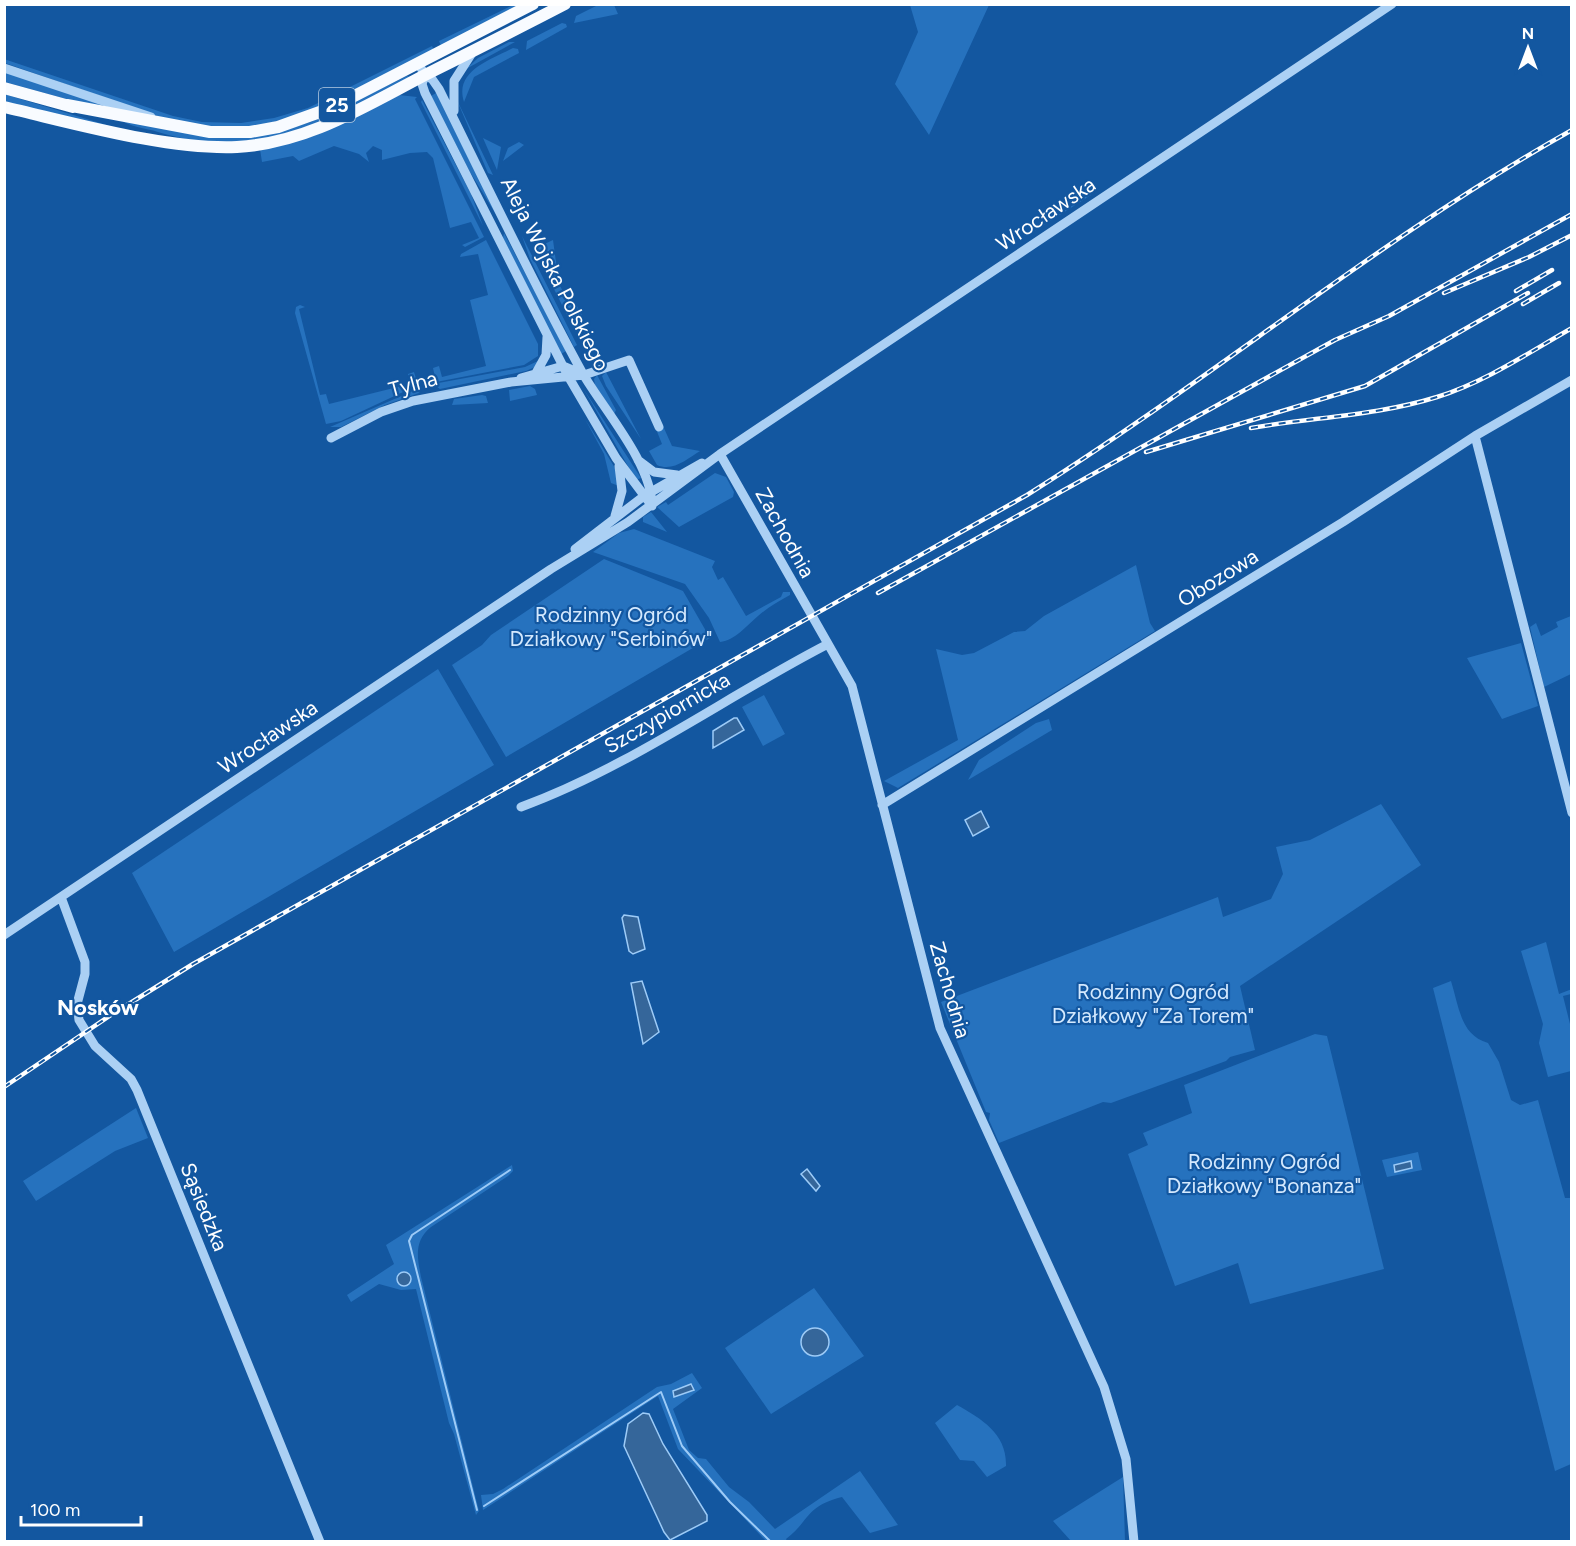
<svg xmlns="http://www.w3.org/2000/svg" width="1576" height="1546" font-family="Figtree,sans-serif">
	<rect width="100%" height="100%" fill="#1357a0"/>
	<path fill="#2672be" d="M513,5H524L441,46L439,41Z
		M598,5H614L618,14L574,23L576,16Z
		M910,5H989L929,135L895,84L918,32Z
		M562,23L566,24L567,27L526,50L527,41Z
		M509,42H515L466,69L478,58Z
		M432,46L434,50L305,114L256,126L206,127L172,121L5,63L4,59L173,116L202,122L241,123L274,118L308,108Z
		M513,48L518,49L519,53L474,77L464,102C454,71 490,60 513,48Z
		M4,72L128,113L77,102L5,82Z
		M407,76L411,77C328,121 254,162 158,132C146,128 128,127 120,119L204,136L279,131L311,122Z
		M436,93L500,221L470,172L431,96Z
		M4,94L123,130L5,103Z
		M399,95L417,97L415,99L484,237L465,247L462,245L479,238L471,222L450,228L433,158L427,152L410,153L382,160V150L373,146L366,153L369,162L359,154L334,146L299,161L293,156L262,162L260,149L314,136Z
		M456,98L493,175L488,173Z
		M422,100L471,194L483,226L421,102Z
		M483,138L501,147L497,170Z
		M519,142L524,145L503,161L508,148Z
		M1091,193V195L1030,234Z
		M504,233L566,351L561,354L503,238Z
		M522,236L577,345L574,347L530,259Z
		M486,240L538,344V356L524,365L436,382L433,368L439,366L442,377L486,366L470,300L488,295L478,254L460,257L461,254Z
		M553,240L559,284L568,301L573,299L582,315L577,317L602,365L576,318L570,321L534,249Z
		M300,305L305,307L299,309L320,395L326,394L329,404L410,384L408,374L414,372L418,385L341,421L326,424L295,313L296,307Z
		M538,361L535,367L526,371L440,389L433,384L525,367Z
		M606,372L641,439L606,386L602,376Z
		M597,375L616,410L614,414L595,385L594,379Z
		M530,386L535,389L537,395L510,401L509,390Z
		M422,387L419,393L385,405L341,427H330Z
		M583,388L641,478L636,480Z
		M482,395L486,396L488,403L452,405L454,399Z
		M585,419L615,468L619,486L611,483L604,454Z
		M663,426L672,446L700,451C687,459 673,472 657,465L649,451L662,444L656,429Z
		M715,473L726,477L734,492L733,497L679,527L657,507L666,502L668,505Z
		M651,512L667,532L643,522V517Z
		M634,529L715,561L712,567L718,580L723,577L746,616L781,597L783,592H790V595C779,601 767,608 758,616C746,626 736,640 720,642L709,618L685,584L593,552L619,533Z
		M604,559L683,591L710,638L506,757L452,665L482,645L491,635Z
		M1136,565L1150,623L1155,631L898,788L884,781L958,740L936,649L962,655L974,653L1014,632L1025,631L1044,616Z
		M1571,616V674L1544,687L1530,627L1536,623L1541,636L1558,627L1556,622Z
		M1521,643L1538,706L1502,719L1467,658Z
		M438,669L494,765L174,952L132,873Z
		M764,695L785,734L763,746L742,707Z
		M1049,719L1052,730L968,780L979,760L1036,723Z
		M1381,804L1421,865L1240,986L1255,1050L1230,1057L1226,1061L1111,1103L1103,1102L999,1143L989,1120L990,1113L986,1112L941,1002L1218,897L1223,917L1271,899L1283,874L1276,847L1310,840Z
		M1546,942L1559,994L1572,989L1571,994L1563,996L1571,1028V1071L1548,1077L1539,1043L1543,1024L1521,951Z
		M1451,981C1459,1006 1460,1035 1488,1043L1499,1062L1511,1100L1520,1105L1538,1100L1565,1198H1571V1464L1555,1471L1433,988Z
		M1315,1034L1327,1036L1384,1269L1250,1304L1238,1263L1175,1286L1128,1154L1148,1145L1143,1133L1192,1113L1184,1085Z
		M136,1108L148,1138L115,1151L36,1201L23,1181Z
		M1418,1152L1422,1170L1387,1177L1382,1160Z
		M512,1165L513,1171L508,1176L431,1227C414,1241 417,1256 421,1277L479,1511L476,1515L454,1434L449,1423L416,1289L401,1290L379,1284L351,1302L347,1295L394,1264L386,1245Z
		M814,1288L864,1356L771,1414L725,1348Z
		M692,1373L702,1388L673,1409L689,1450L698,1458L706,1459L729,1487L749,1502L775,1529L860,1471L898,1525L870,1533L842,1497C805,1506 810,1521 786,1539L787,1541H766L678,1449L658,1396L483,1510L481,1495L493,1494L503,1489L657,1387L671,1384Z
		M957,1405C982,1419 1007,1434 1006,1466L987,1477L974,1461L960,1460L935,1423Z
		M1123,1477L1125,1541H1071L1053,1521Z"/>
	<path fill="#35669a" stroke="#9dcbf7" stroke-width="1.5" d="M734,718H737L744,730L713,748V731Z
		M981,811L989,827L973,836L965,820Z
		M624,915L638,917L645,949L633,954L629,951L622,918Z
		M642,981L659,1032L643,1044L631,983Z
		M1411,1161L1412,1168L1395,1172L1394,1165Z
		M807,1169L820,1186L816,1191L801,1174Z
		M397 1279a7 7 0 1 1 14 0a7 7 0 1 1-14 0Z
		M801 1342a14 14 0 1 1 28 0a14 14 0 1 1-28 0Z
		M691,1384L694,1390L674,1397L673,1391Z
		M643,1413L649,1414L663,1444L707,1515V1521L670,1540L664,1532L624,1446L628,1424Z"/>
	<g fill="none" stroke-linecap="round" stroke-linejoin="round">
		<path stroke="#9dcbf7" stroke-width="2" d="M484,1506L661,1392L682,1446L730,1502L771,1542
			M477,1510L409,1241L412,1235L510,1170"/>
		<path stroke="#abd0f4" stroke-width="9" d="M418,63L425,75L422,84L425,93L568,376L616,458L652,506
			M4,68L151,117
			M425,75L432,79L439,89C486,184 532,281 583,374C604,410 652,464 652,506
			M454,111V81L472,53
			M536,373L546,355L547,337
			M521,378L563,366L584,375
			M1475,436L1572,813
			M331,438L381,412L413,401L511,382L584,375L629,360L659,427
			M720,454L852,686L940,1028L1104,1387L1126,1459L1134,1542
			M638,460L654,472L677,475
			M615,516L622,491L619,466
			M575,549L644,496L702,463
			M882,805L1343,522L1475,436L1572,380
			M521,807C630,767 725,697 828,644
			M61,897L85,962V974L77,1004L79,1020L95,1046L131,1079L137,1090L320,1542
			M4,935L551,569L628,522L720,454L1392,4"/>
		<path stroke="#f8fbff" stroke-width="12" d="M4,88L73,107
			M67,105L210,132H250L278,127L331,108L533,4
			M4,107C74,123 167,150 237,147C308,143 365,106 427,74C473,51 519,28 565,4"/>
		<g stroke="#fff" stroke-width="4.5">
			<path id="rail" d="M1516,291L1552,270
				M1444,293L1529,257L1572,235
				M1523,304L1559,283
				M1251,428C1313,417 1376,416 1437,397C1485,382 1528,353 1572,328
				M1146,452L1365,386L1528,293
				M878,593L1335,340L1389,316L1572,214
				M4,1087L111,1015L193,964L1027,495C1212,379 1381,237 1572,130"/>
		</g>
		<use href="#rail" stroke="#1357a0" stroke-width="2" stroke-dasharray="7" stroke-linecap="butt"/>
	</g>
	<g text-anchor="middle" stroke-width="4.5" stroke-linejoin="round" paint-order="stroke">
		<rect fill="#1357a0" stroke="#b8cde2" stroke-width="1.5" x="319" y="88" width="36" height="34" rx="4.5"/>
		<g font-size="20" font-weight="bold" fill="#fff">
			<text x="337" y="112">25</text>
		</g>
		<g font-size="21" fill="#fff" stroke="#1357a0">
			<text transform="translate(1046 214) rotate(-34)" y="7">Wrocławska</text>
			<text transform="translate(555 274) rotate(63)" y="7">Aleja Wojska Polskiego</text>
			<text transform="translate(413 384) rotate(-15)" y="7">Tylna</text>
			<text transform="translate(785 533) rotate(61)" y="7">Zachodnia</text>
			<text transform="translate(1218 578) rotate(-32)" y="7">Obozowa</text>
			<text transform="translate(667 713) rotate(-30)" y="7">Szczypiornicka</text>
			<text transform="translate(268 737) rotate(-34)" y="7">Wrocławska</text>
			<text transform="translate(950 990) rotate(74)" y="7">Zachodnia</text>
			<text transform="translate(204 1207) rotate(68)" y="7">Sąsiedzka</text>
		</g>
		<g font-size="21" fill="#d4e9fe" stroke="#1357a0">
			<text x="611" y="622">Rodzinny Ogród<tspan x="611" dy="24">Działkowy "Serbinów"</tspan></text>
			<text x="1153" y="999">Rodzinny Ogród<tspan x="1153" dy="24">Działkowy "Za Torem"</tspan></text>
			<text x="1264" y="1169">Rodzinny Ogród<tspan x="1264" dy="24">Działkowy "Bonanza"</tspan></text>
		</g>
		<g font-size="22" font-weight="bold" fill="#fff" stroke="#1357a0">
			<text x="98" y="1015">Nosków</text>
		</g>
	</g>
	<rect width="1576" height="1546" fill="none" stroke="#ffffff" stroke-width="12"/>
	<g transform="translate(1528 48)" stroke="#1357a0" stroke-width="4.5" paint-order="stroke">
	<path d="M0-4.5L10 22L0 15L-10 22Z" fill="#ffffff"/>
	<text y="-9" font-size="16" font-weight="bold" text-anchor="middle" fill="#ffffff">N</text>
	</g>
	<path d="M21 1516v9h120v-9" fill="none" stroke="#ffffff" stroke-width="3"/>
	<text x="30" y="1516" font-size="18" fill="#ffffff" stroke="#1357a0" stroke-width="4.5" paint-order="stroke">100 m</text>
</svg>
